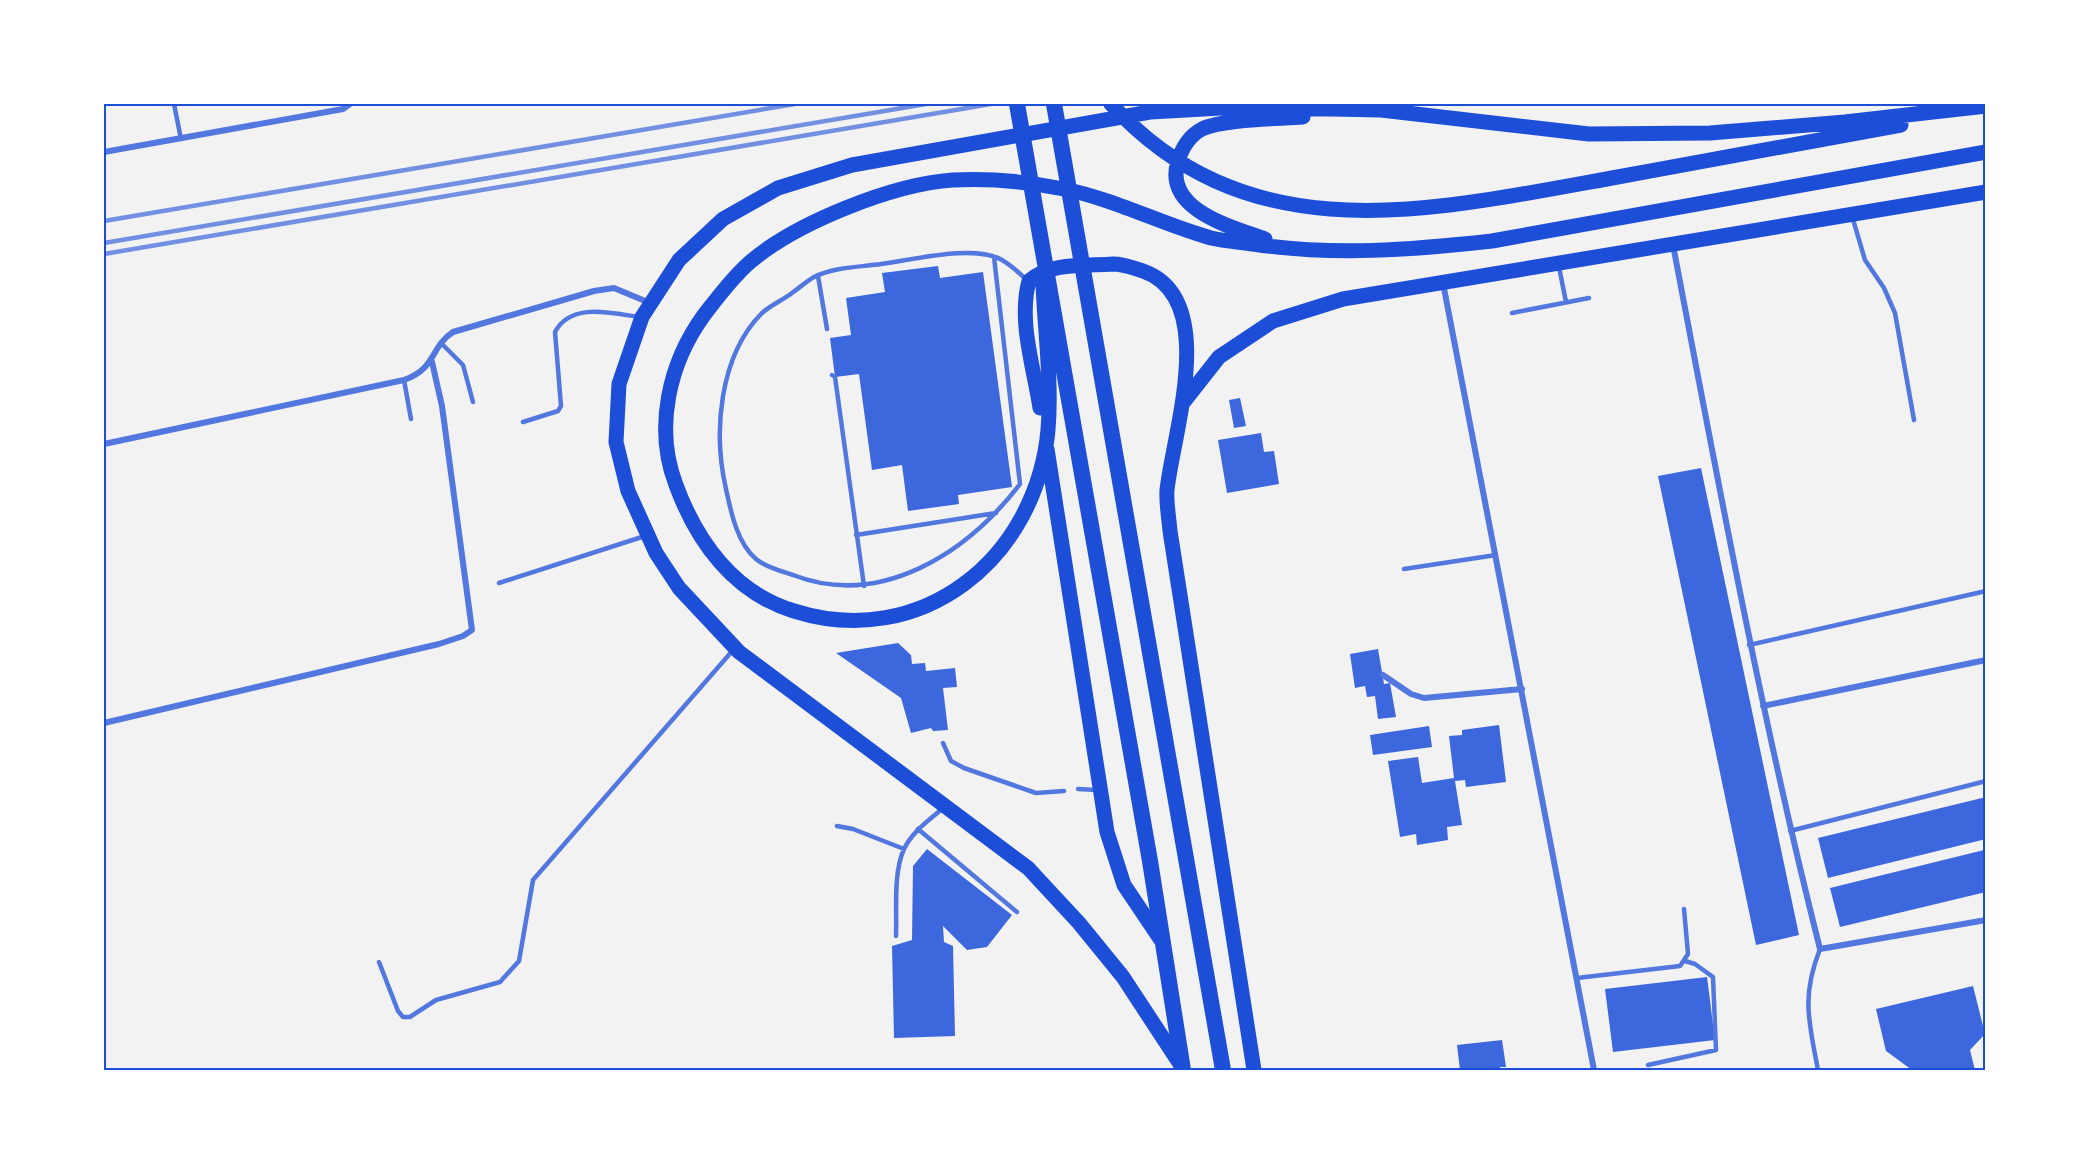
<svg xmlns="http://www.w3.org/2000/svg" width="2089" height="1174" font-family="'Alegreya Sans',sans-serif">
	<rect width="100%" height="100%" fill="#f2f2f2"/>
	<path fill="#3d67dc" d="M938,266L940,278L983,272L1012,487L958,495L959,504L908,511L902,465L872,470L859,374L835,377L830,338L851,335L846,298L885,292L882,273Z
		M1240,398L1246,426L1234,428L1229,400Z
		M1261,433L1264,452L1274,451L1279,484L1227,493L1218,440Z
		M1701,468L1799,935L1756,945L1658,476Z
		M898,643L911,655L912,664L925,663L926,671L955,668L957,687L943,688L948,730L933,731L931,728L911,733L901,698L836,653Z
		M1378,649L1384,684L1390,683L1396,717L1378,719L1375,696L1367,697L1365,686L1355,688L1350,654Z
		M1499,725L1506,782L1466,787L1465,780L1455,781L1462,825L1447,827L1448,840L1417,845L1416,834L1400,837L1388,761L1418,757L1422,783L1454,778L1449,736L1462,735V730Z
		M1429,726L1432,747L1373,755L1370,735Z
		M1986,797V839L1828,878L1818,838Z
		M927,849L1012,915L987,947L967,950L943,926L944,942L953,946L955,1036L894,1038L892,946L912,940L913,866Z
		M1984,850L1986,892L1840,927L1830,888Z
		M1707,977L1715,1040L1613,1052L1605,989Z
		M1973,986L1985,1034L1970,1050L1975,1070H1912L1886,1051L1876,1009Z
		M1502,1040L1506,1067H1500V1070H1460L1457,1045Z"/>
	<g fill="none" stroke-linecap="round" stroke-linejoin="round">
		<path stroke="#5277de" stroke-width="4.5" d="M174,104L181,139
			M1852,216L1865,260L1884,288L1895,313L1914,420
			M994,257L1020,484C967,553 881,609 793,575C781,571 765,567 756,559C737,543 731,512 726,489C713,433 719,356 762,313C771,305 783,300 792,293C799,288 807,281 814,277C834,267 860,267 881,264C912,260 975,244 1002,260C1011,265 1019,273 1027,280
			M1559,267L1566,302
			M818,276L827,329
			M1512,313L1589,298
			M441,343L463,365L473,402
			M832,375L835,377L864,586
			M404,380L411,419
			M523,422L558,411L561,406L555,332C571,302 611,313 639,317
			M856,535L996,513
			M1404,569L1496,555
			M499,583L645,536
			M1749,645L1986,591
			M943,743L951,761L964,768L1036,793L1064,791
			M1078,789L1097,790
			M837,826L853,829L904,849
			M918,829L1017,912
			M1790,831L1986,781
			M896,936C897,910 893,873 904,849C912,832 929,820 942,809
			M379,962L398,1011L403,1017H410L436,1000L500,982L519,961L533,880L734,649
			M1577,978L1680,966L1688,954L1684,909
			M1648,1065L1716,1050L1713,977L1695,964L1685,961
			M1818,1070C1809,1022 1801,997 1820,949"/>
		<path stroke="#5277de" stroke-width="6" d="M104,152L343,109L350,104
			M1673,245C1718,481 1761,716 1820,949L1986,920
			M1443,283L1594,1070
			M104,444L404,380C437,368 430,347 453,332L594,291L614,288L650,303
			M1383,675L1411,694L1424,698L1522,689
			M1763,706L1986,660
			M104,723L439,644L463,636L472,630L442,406L432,362"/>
		<path stroke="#1d4ed8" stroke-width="15" d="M1111,104C1250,256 1433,210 1612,178C1708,160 1804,143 1901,125
			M1265,239C1232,227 1163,210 1178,161C1182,148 1189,136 1202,129C1223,119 1278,119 1303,117
			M1043,285C1045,332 1052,383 1048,430C1036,559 921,651 794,611C734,593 697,542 676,485C654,428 669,363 704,315C718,297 732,278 749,263C795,223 893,184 953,180C989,178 1029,182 1064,189C1117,200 1161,224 1211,238C1224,241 1239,242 1253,244C1334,256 1411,250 1492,241L1986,152
			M1182,404L1219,357L1273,321L1343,299L1986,192
			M1040,408C1034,368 1018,321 1029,281C1051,262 1085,266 1113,264C1124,264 1133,268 1143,271C1220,298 1173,433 1167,490C1166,503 1169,518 1170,531L1254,1070
			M1047,449L1107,832L1124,885L1161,940
			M1182,1067L1123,977L1079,923L1028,868L739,652L679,588L656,553L628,491L616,442L619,384L642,317L679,260L723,219L778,188L852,165L1150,112L1239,107L1381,110L1589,134L1710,133L1845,122L1986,106"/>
		<path stroke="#1d4ed8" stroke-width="16" d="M1017,104L1150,861L1183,1070
			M1054,104L1223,1070"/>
		<path stroke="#7290e2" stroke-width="4.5" d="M104,221L795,104
			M104,243L926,104
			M104,254L991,104"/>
	</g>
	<rect width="2089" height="1174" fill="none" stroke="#ffffff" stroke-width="210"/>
	<rect x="105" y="105" width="1879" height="964" fill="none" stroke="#1d4ed8" stroke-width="2"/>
</svg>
